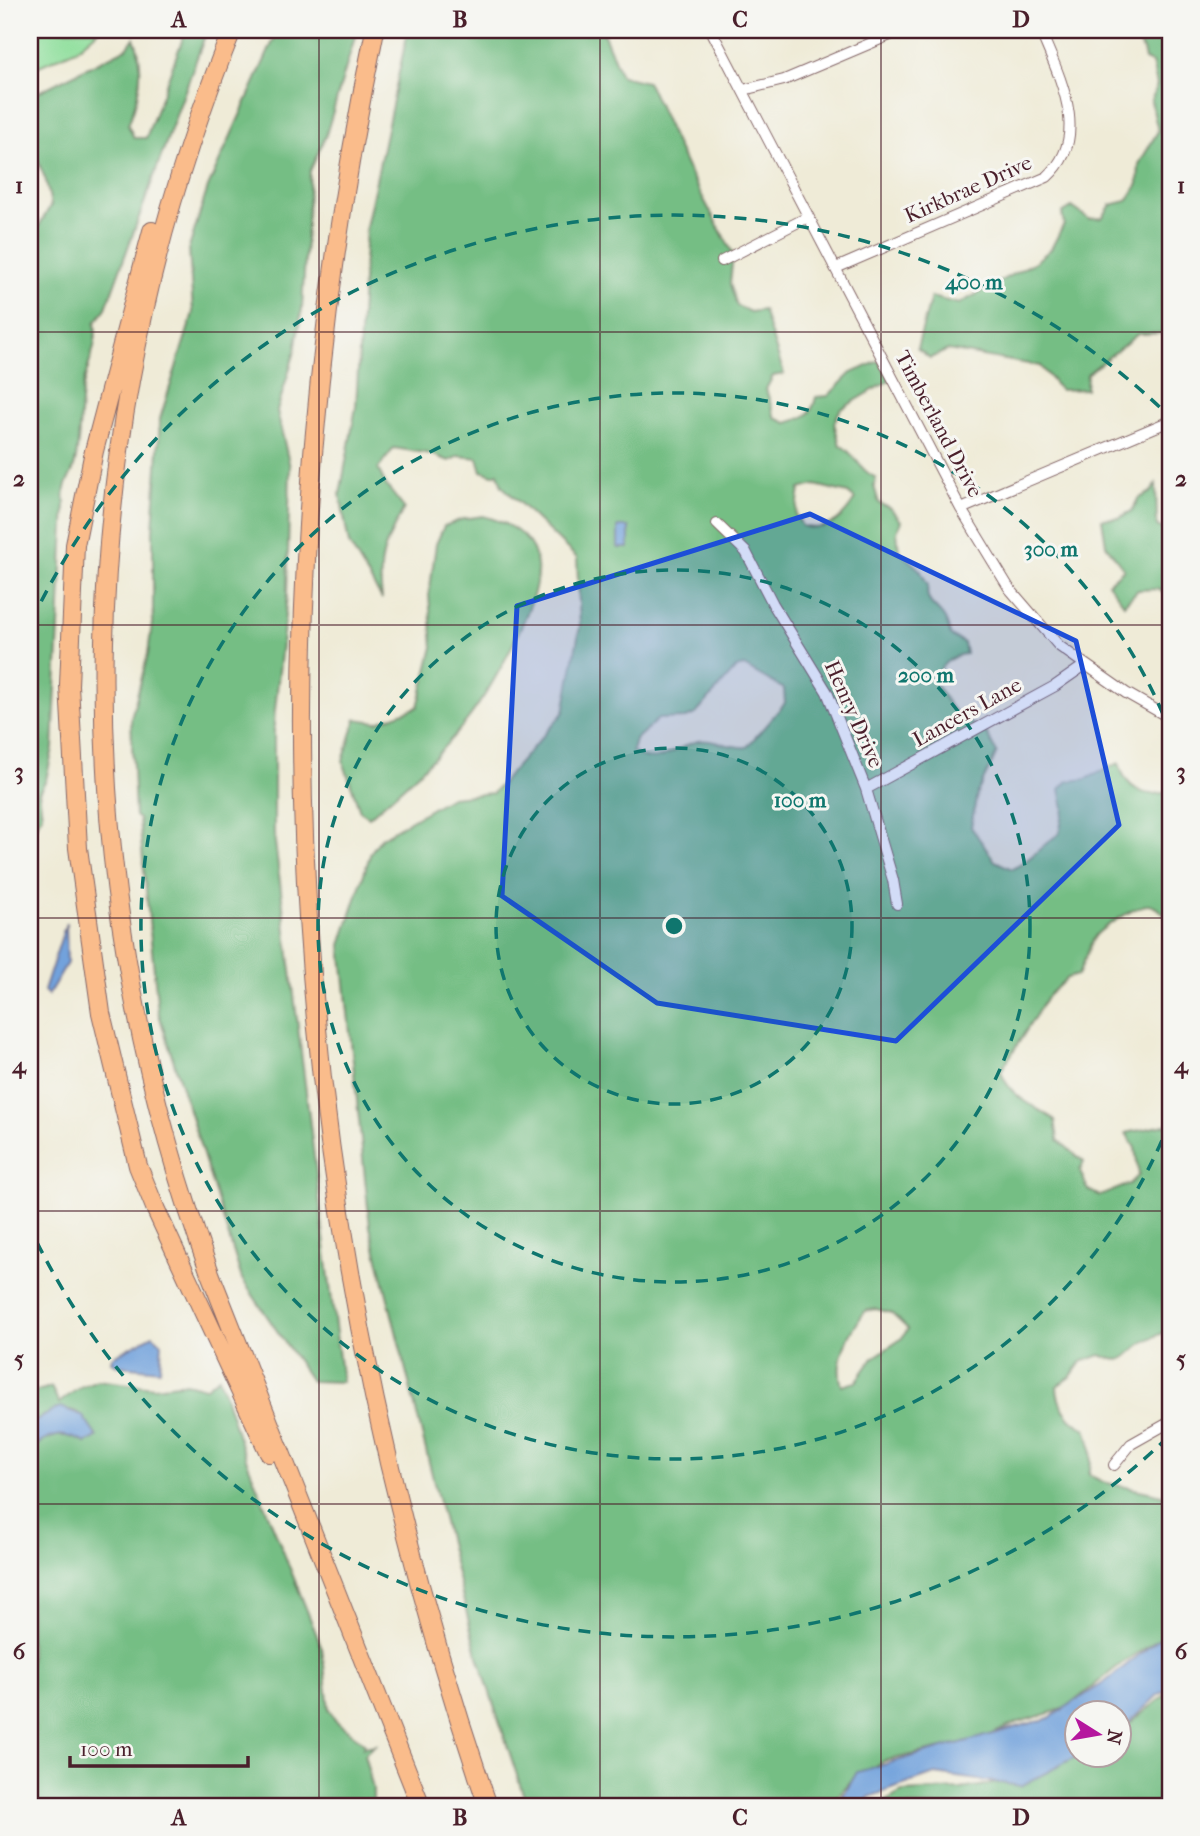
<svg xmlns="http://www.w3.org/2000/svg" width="1200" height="1836" font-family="'IM FELL French Canon',serif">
	<rect width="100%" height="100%" fill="#f6f6f2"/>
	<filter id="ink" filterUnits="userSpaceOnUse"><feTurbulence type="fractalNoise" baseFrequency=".0143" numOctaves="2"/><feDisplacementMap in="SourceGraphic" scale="14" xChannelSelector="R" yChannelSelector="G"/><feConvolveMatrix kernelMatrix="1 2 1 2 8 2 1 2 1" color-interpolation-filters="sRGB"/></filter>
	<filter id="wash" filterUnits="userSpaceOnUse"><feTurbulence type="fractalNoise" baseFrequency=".00686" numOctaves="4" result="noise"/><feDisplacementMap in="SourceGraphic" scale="28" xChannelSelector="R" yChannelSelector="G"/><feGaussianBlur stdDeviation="1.57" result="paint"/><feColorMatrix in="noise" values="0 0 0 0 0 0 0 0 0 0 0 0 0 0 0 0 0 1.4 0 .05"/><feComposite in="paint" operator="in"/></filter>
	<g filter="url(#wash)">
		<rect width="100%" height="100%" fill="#efebd7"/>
		<path fill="#90df9d" stroke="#6d7f64" stroke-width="2" d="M30,30H99L76,50L30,70Z"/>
		<path fill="#74be84" stroke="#5f6e58" stroke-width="2" fill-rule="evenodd" d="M186,30H207L106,308L95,323C99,346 85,369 82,392C79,416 80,439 75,463C71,483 62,479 65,504L53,748L46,780L39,792L42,815L32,833L30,846V234L36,231L51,205L46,181L30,141V96L127,48L134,38C146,66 139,98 128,125L134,138H146Z
			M278,30H357L326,135L310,171L302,309L295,351L277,411L290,467L287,595L274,720V834L342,1382L311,1381L242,1279L158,1011L139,819L135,816L131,718L148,654L153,616V530L160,419L193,313L189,248L208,187Z
			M408,30H602L621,76L647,82L652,91L686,166L733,254L730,284L737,306L750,312L763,310L784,374L773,376L766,389L775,418L787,423C804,418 812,416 816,397L828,396L851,373L879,361L890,380L840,410L834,423L840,445C856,454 859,470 876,478L874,486L879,503L891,509L901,521L897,532L899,551L920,570L928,585C924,605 937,605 945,619C948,624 949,631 951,636L964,643L966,654C950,655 938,667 935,683L952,709L975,726L982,725L997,753L977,793L971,827L995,861L1012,869C1031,861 1041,845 1059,834L1064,809L1060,789L1068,781L1086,779L1119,763C1125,788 1145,800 1170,791V921C1164,914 1157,906 1148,905C1140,904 1103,927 1096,935C1088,945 1084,963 1078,975L1067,978L1047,997L1001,1071C1009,1098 1034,1105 1055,1120L1058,1140L1084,1162L1080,1170L1088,1190L1100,1196L1130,1184L1139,1175L1135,1148L1126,1133L1170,1124V1330C1162,1334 1152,1337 1144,1342C1124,1354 1129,1367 1100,1355L1081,1362L1071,1376L1057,1386C1057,1404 1069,1422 1086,1429C1093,1446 1092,1458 1089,1475L1103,1482L1162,1495L1170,1507V1632L1122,1663L1066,1708L1016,1723L979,1740L884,1761L851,1781L829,1806H527L476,1650L370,1227L341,945L371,852L381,838L451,797L493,793L564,712L580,626L577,558L502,486L498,473L492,475L482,471L478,458L459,456L449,461L431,454L394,448L378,469L386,485L404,508C385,544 377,557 382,599L349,544L340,494L356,407L366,227ZM815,485L848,493L855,499C843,519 826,533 802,526L796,515L800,489ZM744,666L784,689L785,703L747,747C731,749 713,738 698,741C673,747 659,771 632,751L635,740L658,719L686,718L696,714L736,668ZM876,1309L891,1313L908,1329L901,1339L873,1358L856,1382L842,1386C833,1359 850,1333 865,1311Z
			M1128,30H1160L1170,50V333L1138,334L1087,374L1086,389L1060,390L1040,366L948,350L930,358L917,348L931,297L959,304L1035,262L1051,249L1064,224L1062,213L1072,207L1089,219L1102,218L1111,205L1127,201L1138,184L1139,164L1158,131L1151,101L1157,85L1152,63L1145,60L1143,50Z
			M1156,484L1157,526L1170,532V598L1158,589L1138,590L1124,604L1108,583L1124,569L1106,545L1102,519L1119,518L1132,511L1138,499L1151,492Z
			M483,516C560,536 540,588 514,642C500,671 484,699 464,724C436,759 402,788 369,817L360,811L343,761L356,719L377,722L418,707L433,647L429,595L436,544L444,526L463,519Z
			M219,1377L242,1449L322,1648L329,1709L335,1720L365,1744L363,1747L375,1745L364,1754L373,1789V1806H30V1448C55,1435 59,1430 86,1443L82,1415C62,1402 49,1413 30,1424V1393L51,1387L59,1403L80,1387L97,1380L154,1387L186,1383L205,1388Z
			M1170,1691V1806H877L902,1792L961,1789L1023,1779L1078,1756H1120V1731Z"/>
		<path fill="#72a2dc" stroke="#5e6084" stroke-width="2" d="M618,527H629V548H618Z
			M66,923L67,963L48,995L44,991Z
			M153,1335L162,1343L160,1370L119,1366L111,1362L112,1357Z
			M60,1407L82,1415L97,1437L86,1443C59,1430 55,1435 30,1448V1424Z
			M1170,1630V1689L1158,1695L1120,1731V1714H1078V1756L1021,1786L935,1774L869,1797L864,1806H837L857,1772L1049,1718L1105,1682Z"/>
	</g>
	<g filter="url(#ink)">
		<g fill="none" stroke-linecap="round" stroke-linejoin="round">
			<g stroke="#846667" stroke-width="12">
				<path id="minor" d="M711,30L961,509L1009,588L1059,646L1126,693L1170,718
					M743,90L784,80L902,30
					M722,261L808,217
					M836,268L1047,177C1092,137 1059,76 1040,30
					M961,509L1170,421
					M717,524L746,552L773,604L827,692L866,789L893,880L897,904
					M866,789L1055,686L1085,665
					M1114,1465L1131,1444L1170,1422"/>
			</g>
			<g stroke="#846667" stroke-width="20">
				<path id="motorway" d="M232,30C68,435 61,866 211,1276L421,1806
					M375,30C248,637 287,1219 488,1806
					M152,231L94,451L75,545L69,685L78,848L101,1013L138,1166L156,1210L269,1453"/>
			</g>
			<use href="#minor" stroke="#fff" stroke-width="10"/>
			<use href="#motorway" stroke="#fabc8b" stroke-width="18"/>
		</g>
	</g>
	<path fill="#1d4ed8" fill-opacity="0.2" stroke="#1d4ed8" stroke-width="5" stroke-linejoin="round" d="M810,514L1076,641L1119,825L896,1041L657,1003L502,896L517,606Z"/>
	<path fill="none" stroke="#4a1f2b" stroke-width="2" stroke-opacity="0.55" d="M319,30V1806M600,30V1806M881,30V1806M30,332H1170M30,625H1170M30,918H1170M30,1211H1170M30,1504H1170"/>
	<circle cx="674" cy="926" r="178" fill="#0f766e" fill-opacity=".12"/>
	<g fill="none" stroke="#0f766e" stroke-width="3.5" stroke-dasharray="12 9">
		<circle cx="674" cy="926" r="178"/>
		<circle cx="674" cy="926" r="356"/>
		<path d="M1170 1121A533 533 0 1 1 1170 731"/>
		<path d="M1168 1437A711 711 0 0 1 32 1232M32 620A711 711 0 0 1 1168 415"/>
	</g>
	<g text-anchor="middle" stroke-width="6" stroke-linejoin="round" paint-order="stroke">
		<g font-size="21" fill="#4a1f2b" stroke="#f6f6f2">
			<text transform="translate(968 189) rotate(-24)" y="7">Kirkbrae Drive</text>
			<text transform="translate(939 424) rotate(62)" y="7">Timberland Drive</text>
			<text transform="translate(967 712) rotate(-29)" y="7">Lancers Lane</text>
			<text transform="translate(854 714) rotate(66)" y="7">Henry Drive</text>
		</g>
	</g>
	<circle cx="674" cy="926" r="10" fill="#0f766e" stroke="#f6f6f2" stroke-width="3.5"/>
	<g font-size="21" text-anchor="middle" font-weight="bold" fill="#0f766e" stroke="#f6f6f2" stroke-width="6" stroke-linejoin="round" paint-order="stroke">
		<text x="974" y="289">400 m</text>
		<text x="1051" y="556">300 m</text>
		<text x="926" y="682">200 m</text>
		<text x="800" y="807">100 m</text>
	</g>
	<rect width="1200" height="1836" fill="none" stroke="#f6f6f2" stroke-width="77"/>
	<g transform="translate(1098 1734) rotate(101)"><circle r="33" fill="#f6f6f2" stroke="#b1a0a2" stroke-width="2"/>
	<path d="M0-5L12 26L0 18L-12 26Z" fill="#b5179e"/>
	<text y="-10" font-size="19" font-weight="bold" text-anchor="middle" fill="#4a1f2b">N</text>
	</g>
	<path d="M70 1756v10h178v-10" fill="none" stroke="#4a1f2b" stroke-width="3.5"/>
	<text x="80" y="1756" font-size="21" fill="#4a1f2b" stroke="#f6f6f2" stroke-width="5" paint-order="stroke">100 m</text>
	<rect x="38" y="38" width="1124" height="1760" fill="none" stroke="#4a1f2b" stroke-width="2.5"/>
	<g font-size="23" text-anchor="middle" font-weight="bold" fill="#4a1f2b">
		<text x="179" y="27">A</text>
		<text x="460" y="27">B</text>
		<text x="740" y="27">C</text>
		<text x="1021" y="27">D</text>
		<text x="19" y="193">1</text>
		<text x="1181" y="193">1</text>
		<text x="19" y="486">2</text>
		<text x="1181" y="486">2</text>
		<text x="19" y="779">3</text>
		<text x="1181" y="779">3</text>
		<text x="19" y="1073">4</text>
		<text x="1181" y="1073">4</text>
		<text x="19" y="1366">5</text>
		<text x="1181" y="1366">5</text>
		<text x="19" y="1659">6</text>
		<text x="1181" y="1659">6</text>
		<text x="179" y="1825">A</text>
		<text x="460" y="1825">B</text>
		<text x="740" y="1825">C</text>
		<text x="1021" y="1825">D</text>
	</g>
</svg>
